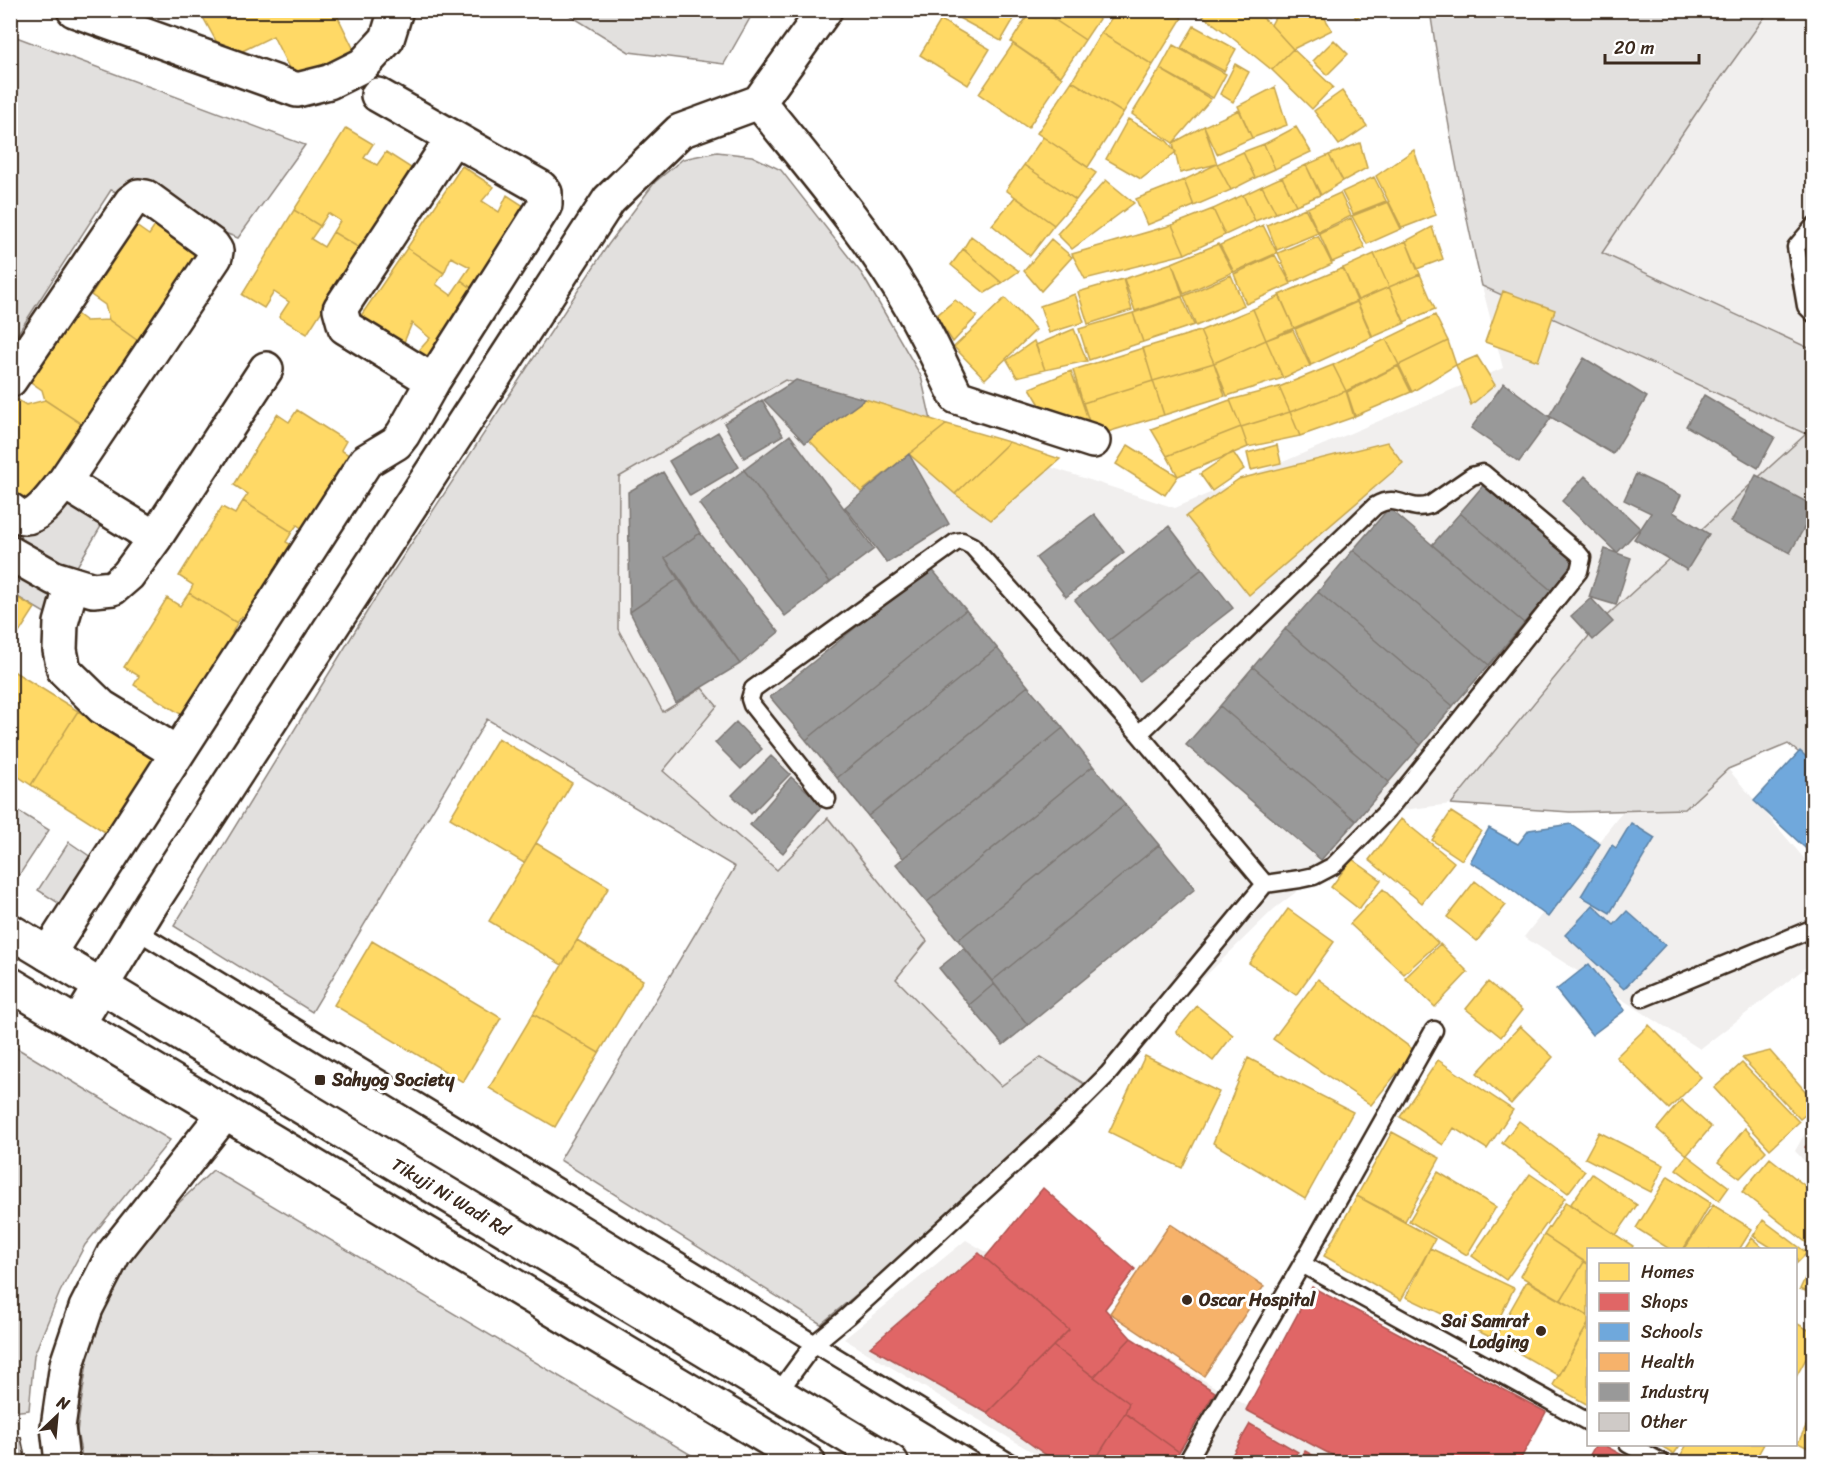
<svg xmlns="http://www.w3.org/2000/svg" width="1824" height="1473" font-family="Sriracha,sans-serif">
	<rect width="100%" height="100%" fill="#fff"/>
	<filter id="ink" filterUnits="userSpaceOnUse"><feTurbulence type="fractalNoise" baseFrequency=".0167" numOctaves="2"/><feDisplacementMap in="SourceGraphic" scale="12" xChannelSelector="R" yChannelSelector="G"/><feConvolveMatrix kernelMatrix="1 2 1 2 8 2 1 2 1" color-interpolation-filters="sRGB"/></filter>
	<g filter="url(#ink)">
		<path fill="#f1efee" d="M1769,11H1813V350L1602,253L1703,103Z
			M1482,286L1807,434L1602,620L1451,804L1403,810L1274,909L1091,1088L1001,1087L896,979L927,941L828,818L777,870L663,771L664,712L618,629L619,477L785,380L1175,508L1503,368Z
			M1728,769L1813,869V962L1700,1049L1524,937L1623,811L1685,809Z
			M1813,1119V1170L1795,1151Z
			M966,1240L1342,1462H1049L844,1339Z"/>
		<path fill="#e2e0de" stroke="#8e857e" stroke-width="1.5" d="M563,11L754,10V11L724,64L629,52Z
			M1430,11H1769L1703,103L1602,253L1813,350V764L1788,744L1728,769L1685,809L1570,812L1451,804L1602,620L1806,434L1482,286C1460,195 1444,103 1430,11Z
			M11,35L305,145L238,238L111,190L11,344Z
			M717,152L752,156L781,170L862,274L921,376L933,429L785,380L619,477L618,629L663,712L702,688L717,706L663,771L777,870L828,818L927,941L896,979L1001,1086L1041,1057L1091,1088L1045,1138L821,1324L560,1160L735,867L487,719L312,1012L174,926L371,605L608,245L655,182L683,159Z
			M10,468L103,523L48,615L11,593Z
			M10,806L49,830L18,877L11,872Z
			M69,842L104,866L74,913L38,890Z
			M10,1044L170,1140L85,1245L60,1292L34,1355L29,1410L11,1412Z
			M213,1170L703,1462H214L212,1455L185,1462H83L77,1432L88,1356L114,1284L161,1220Z"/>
		<path fill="#ffd966" stroke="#c4a450" stroke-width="1.5" d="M123,10H166L132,27Z
			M199,10H342L336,13L358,58L298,86L273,36L226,59Z
			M944,10H1019L1001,41Z
			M1031,10H1040L1085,40L1061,76L1011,42Z
			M1040,10H1105L1085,40Z
			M1117,10H1172L1182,18L1153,65L1101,33Z
			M1195,10H1254L1271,25L1293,49L1272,70L1230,36Z
			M1259,10H1272L1268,18Z
			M1279,10H1320L1332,30L1293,49L1271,25Z
			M1351,10H1369L1356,18Z
			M941,20L990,49L968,85L920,55Z
			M1194,26L1236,49L1224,71L1181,48Z
			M1101,33L1153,65L1123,113L1072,81Z
			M1334,40L1348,54L1327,75L1313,61Z
			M1013,44L1062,78L1028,128L979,94Z
			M1173,45L1226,74L1213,98L1160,69Z
			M1293,49L1333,87L1312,109L1272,70Z
			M1235,64L1249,72L1233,102L1220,94Z
			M1160,69L1211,99L1173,143L1132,114Z
			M1072,81L1123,113L1088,167L1037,133Z
			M1275,87L1287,125L1252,138L1238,106Z
			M1342,91L1367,126L1339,145L1314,111Z
			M1239,110L1252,138L1217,154L1204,126Z
			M1128,119L1167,141L1176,152L1141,179L1106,159Z
			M1204,126L1217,164L1180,173L1173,143Z
			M1296,127L1311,152L1275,169L1264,144Z
			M346,128L373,144L364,158L377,165L386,152L411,168L361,249L333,232L340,221L328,213L320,226L294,210Z
			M1043,137L1096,173L1076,200L1024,165Z
			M1360,143L1367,168L1343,181L1329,155Z
			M1264,144L1275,169L1255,178L1243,152Z
			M1414,150L1436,215L1402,228L1376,176Z
			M1243,152L1255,178L1231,190L1217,164Z
			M1329,155L1343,181L1321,195L1306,165Z
			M1217,164L1231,190L1194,206L1184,180Z
			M1024,165L1076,200L1054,225L1006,190Z
			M1306,165L1320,195L1296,205L1282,177Z
			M462,166L494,187L482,201L499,212L507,195L527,208L477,292L461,280L470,267L451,257L444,273L407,248Z
			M1282,177L1296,205L1276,213L1262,186Z
			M1374,177L1386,201L1353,214L1342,192Z
			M1106,180L1134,203L1072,249L1057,234Z
			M1184,180L1194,206L1147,225L1136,199Z
			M1262,186L1276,213L1255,221L1243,195Z
			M1340,193L1351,216L1318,232L1307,208Z
			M1243,195L1255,221L1225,235L1213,209Z
			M1015,197L1054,225L1030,256L992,225Z
			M1388,202L1401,229L1367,244L1352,216Z
			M1305,208L1318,233L1277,250L1267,225Z
			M1213,209L1225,235L1185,254L1172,225Z
			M294,210L320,226L311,239L324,247L333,232L361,249L307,334L279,317L289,302L274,292L264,308L242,295Z
			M1351,218L1365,248L1332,262L1319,233Z
			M157,223L205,255L149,349L109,320L105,305L91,295L136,226L149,235Z
			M1172,225L1185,254L1085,279L1072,254Z
			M1263,225L1277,253L1234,272L1220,245Z
			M1432,227L1443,259L1417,269L1406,241Z
			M971,236L1019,271L1002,283L963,249Z
			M1318,236L1332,264L1291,283L1278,253Z
			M1051,239L1072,257L1041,291L1024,271Z
			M1406,241L1420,274L1389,287L1374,254Z
			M1218,244L1233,272L1184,294L1172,263Z
			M407,248L444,273L436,284L451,295L461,280L477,292L432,366L414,356L430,338L412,323L402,347L356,323Z
			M963,249L1002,283L985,293L951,265Z
			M1374,254L1389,287L1358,300L1343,268Z
			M1275,255L1291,284L1246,304L1234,274Z
			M1172,263L1183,296L1135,311L1124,279Z
			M1343,268L1357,301L1294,328L1279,295Z
			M1420,274L1435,309L1404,322L1389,287Z
			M1231,275L1244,305L1196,326L1184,296Z
			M1123,279L1132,310L1088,324L1078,292Z
			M1389,287L1405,323L1373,337L1357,301Z
			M1503,291L1555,310L1538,361L1485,342Z
			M1075,294L1084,322L1049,333L1040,306Z
			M1280,296L1294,328L1266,340L1253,309Z
			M1182,297L1194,325L1143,342L1133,313Z
			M1005,298L1036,330L985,379L954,347Z
			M955,300L977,316L953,342L936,316Z
			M1357,302L1372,337L1311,365L1295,329Z
			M1253,309L1266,340L1214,363L1200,331Z
			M74,312L86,321L109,320L149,349L92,431L45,400L42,390L28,380Z
			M1133,313L1143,342L1089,360L1079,329Z
			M1435,315L1448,341L1399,365L1386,339Z
			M1074,329L1087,361L1045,370L1036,345Z
			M1293,330L1310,366L1283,378L1266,340Z
			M1200,331L1214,363L1153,381L1143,348Z
			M1386,339L1399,365L1346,391L1333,365Z
			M1266,340L1283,378L1227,396L1214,363Z
			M1034,341L1045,370L1017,377L1007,360Z
			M1448,341L1456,365L1412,392L1399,365Z
			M1143,348L1153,381L1083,403L1073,370Z
			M1477,356L1495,385L1471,405L1456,365Z
			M1214,363L1225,396L1164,415L1153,381Z
			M1333,365L1346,391L1290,412L1279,387Z
			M1398,366L1411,392L1355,416L1347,392Z
			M1071,371L1088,419L1049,420L1030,388Z
			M1153,381L1164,415L1094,436L1083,403Z
			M1279,387L1290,412L1241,427L1230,400Z
			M1346,391L1354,417L1300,436L1290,412Z
			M13,397L26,405L45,400L92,431L77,433L86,439L35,508L10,505V400Z
			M865,399L947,424L861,492L809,440Z
			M1230,400L1241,427L1167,456L1151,429Z
			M297,410L346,441L341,450L355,459L309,533L297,525L292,532L243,501L248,494L234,485L277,414L289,422Z
			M1290,412L1300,436L1248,447L1241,427Z
			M947,424L1009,442L955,494L909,454Z
			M1241,427L1248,447L1178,476L1167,456Z
			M1009,442L1060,459L991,520L955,494Z
			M1387,442L1403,463L1249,595L1186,516L1239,479Z
			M1128,445L1178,476L1165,495L1116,464Z
			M1277,445L1281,463L1251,470L1247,453Z
			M1233,452L1244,469L1212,491L1200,474Z
			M243,501L292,532L286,542L301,550L254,624L242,616L237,623L189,593L193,585L179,576L222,507L235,514Z
			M10,593L35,608L10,647Z
			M189,593L237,623L232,633L246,641L199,715L187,707L182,715L134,685L139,676L124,667L167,598L180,606Z
			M10,669L78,711L31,785L10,771Z
			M78,711L155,760L108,834L31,785Z
			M498,738L572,783L524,863L450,818Z
			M1451,812L1481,831L1462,860L1432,840Z
			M1401,819L1454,862L1422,903L1369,860Z
			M536,843L609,887L562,965L489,921Z
			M1352,859L1381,880L1359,909L1331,887Z
			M1475,881L1506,905L1477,941L1447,917Z
			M1383,889L1438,943L1404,974L1350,924Z
			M1288,909L1334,942L1296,995L1249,963Z
			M577,940L643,980L599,1053L533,1014Z
			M372,941L501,1018L463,1082L334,1005Z
			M1440,944L1468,972L1435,1007L1405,978Z
			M1318,979L1415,1051L1371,1105L1273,1039Z
			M1488,982L1522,1010L1501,1037L1466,1009Z
			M1197,1006L1233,1035L1213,1061L1176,1032Z
			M533,1014L599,1053L555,1127L489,1088Z
			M1649,1025L1701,1077L1669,1109L1616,1057Z
			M1520,1026L1553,1057L1511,1104L1477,1073Z
			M1770,1051L1814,1101V1108L1800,1119L1742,1058Z
			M1145,1056L1219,1092L1182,1168L1109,1132Z
			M1248,1058L1353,1112L1305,1199L1213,1143Z
			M1438,1060L1513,1110L1487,1149L1454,1128L1443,1145L1400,1117Z
			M1742,1063L1799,1122L1770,1149L1714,1088Z
			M1681,1100L1711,1127L1687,1155L1657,1129Z
			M1519,1121L1585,1171L1568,1193L1502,1143Z
			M1745,1128L1766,1151L1740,1178L1718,1162Z
			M1392,1132L1440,1158L1405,1221L1357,1196Z
			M1599,1132L1664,1165L1651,1192L1585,1158Z
			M1687,1155L1729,1187L1719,1201L1676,1169Z
			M1770,1158L1814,1193V1237L1808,1244L1742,1192Z
			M1438,1172L1496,1207L1467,1255L1409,1221Z
			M1530,1174L1565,1198L1506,1280L1472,1256Z
			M1592,1174L1637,1205L1616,1235L1570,1205Z
			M1668,1176L1711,1203L1683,1250H1671L1636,1228Z
			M1357,1196L1435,1239L1401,1300L1324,1256Z
			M1566,1202L1633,1246L1631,1250H1588V1264L1544,1235Z
			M1713,1205L1752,1229L1739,1250H1684Z
			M1763,1220L1807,1253L1797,1263L1796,1250H1775L1753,1236Z
			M1544,1235L1584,1262L1561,1300L1520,1276Z
			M1752,1238L1765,1250H1744Z
			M1430,1248L1514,1288L1490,1337L1406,1297Z
			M1814,1259V1294L1800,1289Z
			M1584,1262L1588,1264V1316L1561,1300Z
			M1527,1281L1588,1316V1324L1559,1376L1494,1339Z
			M1796,1323L1814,1333V1344L1796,1377Z
			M1588,1324V1405L1553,1385Z
			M1810,1418L1814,1420V1451L1798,1443Z
			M1658,1444H1681L1674,1454Z
			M1687,1444H1764L1754,1462H1677Z"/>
		<path fill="#e06666" stroke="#ae5450" stroke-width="1.5" d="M1814,1137V1153L1805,1147Z
			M1043,1188L1135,1269L1105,1309L1131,1338L1094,1377L1053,1346L1069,1330L985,1258Z
			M979,1253L1069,1330L987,1413L870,1347Z
			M1312,1287L1546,1412L1519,1462H1345L1246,1410Z
			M1131,1338L1215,1392L1179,1452L1125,1413L1129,1403L1094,1377Z
			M1053,1346L1129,1403L1125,1413L1094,1462H1056L987,1413Z
			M1125,1413L1179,1452L1172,1462H1094Z
			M1250,1424L1298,1452L1292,1462H1228Z
			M1596,1444H1602L1626,1457L1623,1462H1586Z
			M1305,1451L1325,1462H1299Z"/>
		<path fill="#6fa8dc" stroke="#5f82a3" stroke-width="1.5" d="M1800,751L1814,764V856L1754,801Z
			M1631,823L1655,838L1610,913L1581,896L1612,845L1616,848Z
			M1571,824L1600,844L1583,871L1548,917L1494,876L1470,862L1489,828L1518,844L1529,830Z
			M1593,905L1614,925L1627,911L1665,945L1624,989L1565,935Z
			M1589,964L1625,1010L1592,1035L1556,990Z"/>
		<path fill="#f6b26b" stroke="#be8954" stroke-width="1.5" d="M1170,1224L1264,1286L1204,1376L1110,1313Z"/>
		<path fill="#999" stroke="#7d7874" stroke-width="1.5" d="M1584,358L1647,397L1613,454L1549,416Z
			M796,380L865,399L805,443L764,400Z
			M1504,383L1551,418L1519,462L1471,428Z
			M1704,395L1775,437L1758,468L1686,426Z
			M762,400L783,435L744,458L724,423Z
			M718,432L739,467L690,496L669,461Z
			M790,435L874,549L830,582L744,470Z
			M909,454L949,524L887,563L845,507Z
			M744,470L830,582L785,616L699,504Z
			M663,472L700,533L665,558L678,579L630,612L628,492Z
			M1636,474L1681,495L1673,512L1709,534L1687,570L1634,539L1651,513L1624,500Z
			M1756,475L1814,506V510L1790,553L1731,522Z
			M1585,476L1640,528L1617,553L1562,501Z
			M1486,482L1578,560L1552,591L1460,513Z
			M1389,508L1524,623L1489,665L1353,550Z
			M1460,513L1552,591L1524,623L1432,545Z
			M1094,514L1124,552L1066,597L1036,558Z
			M1169,526L1202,569L1108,641L1075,600Z
			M700,533L779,632L740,664L665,558Z
			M1605,549L1631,558L1616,605L1589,597Z
			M1353,550L1489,665L1453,706L1318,592Z
			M930,567L966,610L806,740L770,697Z
			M1202,569L1233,608L1139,681L1108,641Z
			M678,579L740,664L676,703L630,612Z
			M1318,592L1453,706L1421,745L1285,629Z
			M1591,598L1613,622L1593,640L1571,616Z
			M966,610L997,648L837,778L806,740Z
			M1285,629L1421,745L1389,782L1253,667Z
			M997,648L1028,686L868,816L837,778Z
			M1253,667L1389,782L1356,821L1220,706Z
			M1028,686L1063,728L903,858L868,816Z
			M1220,706L1356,821L1321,860L1186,745Z
			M736,722L762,749L741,769L715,743Z
			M1063,728L1093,766L927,902L896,864Z
			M771,756L790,774L751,814L732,795Z
			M1093,766L1125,804L958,940L927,902Z
			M791,777L823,805L783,853L750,825Z
			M1125,804L1159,845L992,981L958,940Z
			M1159,845L1195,889L1028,1025L992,981Z
			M964,948L994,984L969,1005L939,968Z
			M994,984L1028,1025L1003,1045L969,1005Z"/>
		<path fill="#cfcac7" stroke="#3b2a1e" stroke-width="1.5" d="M21,1437L26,1462H10V1439Z"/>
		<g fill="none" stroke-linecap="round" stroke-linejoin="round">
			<g stroke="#3b2a1e" stroke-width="21">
				<path id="service" d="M1814,226L1796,247L1806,306L1814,314
					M1139,734L1375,506C1398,492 1408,513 1430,505L1472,476L1483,473L1578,553L1582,558L1579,571L1387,811L1333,866L1314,876L1300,879L1265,884
					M134,929L1009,1462
					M1643,998L1814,928
					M1302,1264L1434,1030
					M777,1394L814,1344L848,1316L1063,1119L1108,1074L1265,884L1139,734L972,546L962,541L956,542L753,689L750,699L752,705L827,799
					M1628,1444L1661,1462
					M1187,1462L1302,1264L1588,1422"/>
			</g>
			<g stroke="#3b2a1e" stroke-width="38">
				<path id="minor" d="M74,10L297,90L329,82L363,65L387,39L396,10
					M759,102C810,166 865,229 907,300C926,331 941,365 957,397L1093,441
					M10,380L131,202L139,196L146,197L212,245L216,251L215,257L64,482C55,493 38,519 24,517C19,517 15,513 10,510
					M433,381L345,327L340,309L453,138
					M64,482L155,538
					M10,553L54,578L93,590L113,588L128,575L155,538L266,369
					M72,584L61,623L60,650L64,670L102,707L177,753
					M48,954L366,461L396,443L403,434L433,381L545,205V193L540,187L378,95
					M78,1024L153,901L609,200L680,131L759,102L825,10
					M62,1462L58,1427L67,1364L86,1308L114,1253L225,1113"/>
			</g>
			<g stroke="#3b2a1e" stroke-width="38">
				<path id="secondary" d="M10,931L891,1462
					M10,984L808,1462"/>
			</g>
			<use href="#service" stroke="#fff" stroke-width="16"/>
			<use href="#minor" stroke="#fff" stroke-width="33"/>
			<use href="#secondary" stroke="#fff" stroke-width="33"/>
		</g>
	</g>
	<g fill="#3b2a1e" stroke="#fff" stroke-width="2">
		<rect x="314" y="1074" width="12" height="12" rx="3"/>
		<circle cx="1187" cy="1300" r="6"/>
		<circle cx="1541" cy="1331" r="6"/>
	</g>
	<g text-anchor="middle" stroke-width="6" stroke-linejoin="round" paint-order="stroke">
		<g font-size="18" font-weight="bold" fill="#3b2a1e" stroke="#fff" text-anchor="start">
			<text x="332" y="1086">Sahyog Society</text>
			<text x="1199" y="1306">Oscar Hospital</text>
			<text x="1529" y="1327" text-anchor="end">Sai Samrat<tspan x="1529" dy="21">Lodging</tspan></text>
		</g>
		<g font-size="18" fill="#3b2a1e" stroke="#fff">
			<text transform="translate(451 1197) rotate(31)" y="6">Tikuji Ni Wadi Rd</text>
		</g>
	</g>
	<rect width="1824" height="1473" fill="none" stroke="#fff" stroke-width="36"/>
	<rect x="18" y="18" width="1788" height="1437" fill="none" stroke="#3b2a1e" stroke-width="2" filter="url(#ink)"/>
	<rect x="1587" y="1248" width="210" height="198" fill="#ffffff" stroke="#b1aaa5" stroke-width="1.5"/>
	<rect x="1599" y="1263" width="30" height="18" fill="#ffd966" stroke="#b1aaa5" stroke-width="1.5"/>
	<text x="1641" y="1278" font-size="18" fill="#3b2a1e">Homes</text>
	<rect x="1599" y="1293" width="30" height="18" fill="#e06666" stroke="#b1aaa5" stroke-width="1.5"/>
	<text x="1641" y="1308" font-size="18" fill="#3b2a1e">Shops</text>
	<rect x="1599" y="1323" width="30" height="18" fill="#6fa8dc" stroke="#b1aaa5" stroke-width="1.5"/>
	<text x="1641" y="1338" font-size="18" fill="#3b2a1e">Schools</text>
	<rect x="1599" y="1353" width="30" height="18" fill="#f6b26b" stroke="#b1aaa5" stroke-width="1.5"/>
	<text x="1641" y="1368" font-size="18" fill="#3b2a1e">Health</text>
	<rect x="1599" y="1383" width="30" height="18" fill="#999999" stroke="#b1aaa5" stroke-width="1.5"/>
	<text x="1641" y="1398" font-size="18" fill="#3b2a1e">Industry</text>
	<rect x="1599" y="1413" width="30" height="18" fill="#cfcac7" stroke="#b1aaa5" stroke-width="1.5"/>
	<text x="1641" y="1428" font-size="18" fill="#3b2a1e">Other</text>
	<g transform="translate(57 1416) rotate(26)" stroke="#ffffff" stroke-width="4.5" paint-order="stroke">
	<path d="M0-4.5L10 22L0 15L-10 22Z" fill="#3b2a1e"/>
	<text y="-9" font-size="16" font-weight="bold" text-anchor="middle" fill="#3b2a1e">N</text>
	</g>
	<path d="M1605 54v9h94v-9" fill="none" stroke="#3b2a1e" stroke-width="3"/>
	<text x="1614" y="54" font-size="18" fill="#3b2a1e" stroke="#ffffff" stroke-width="4.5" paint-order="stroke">20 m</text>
</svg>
